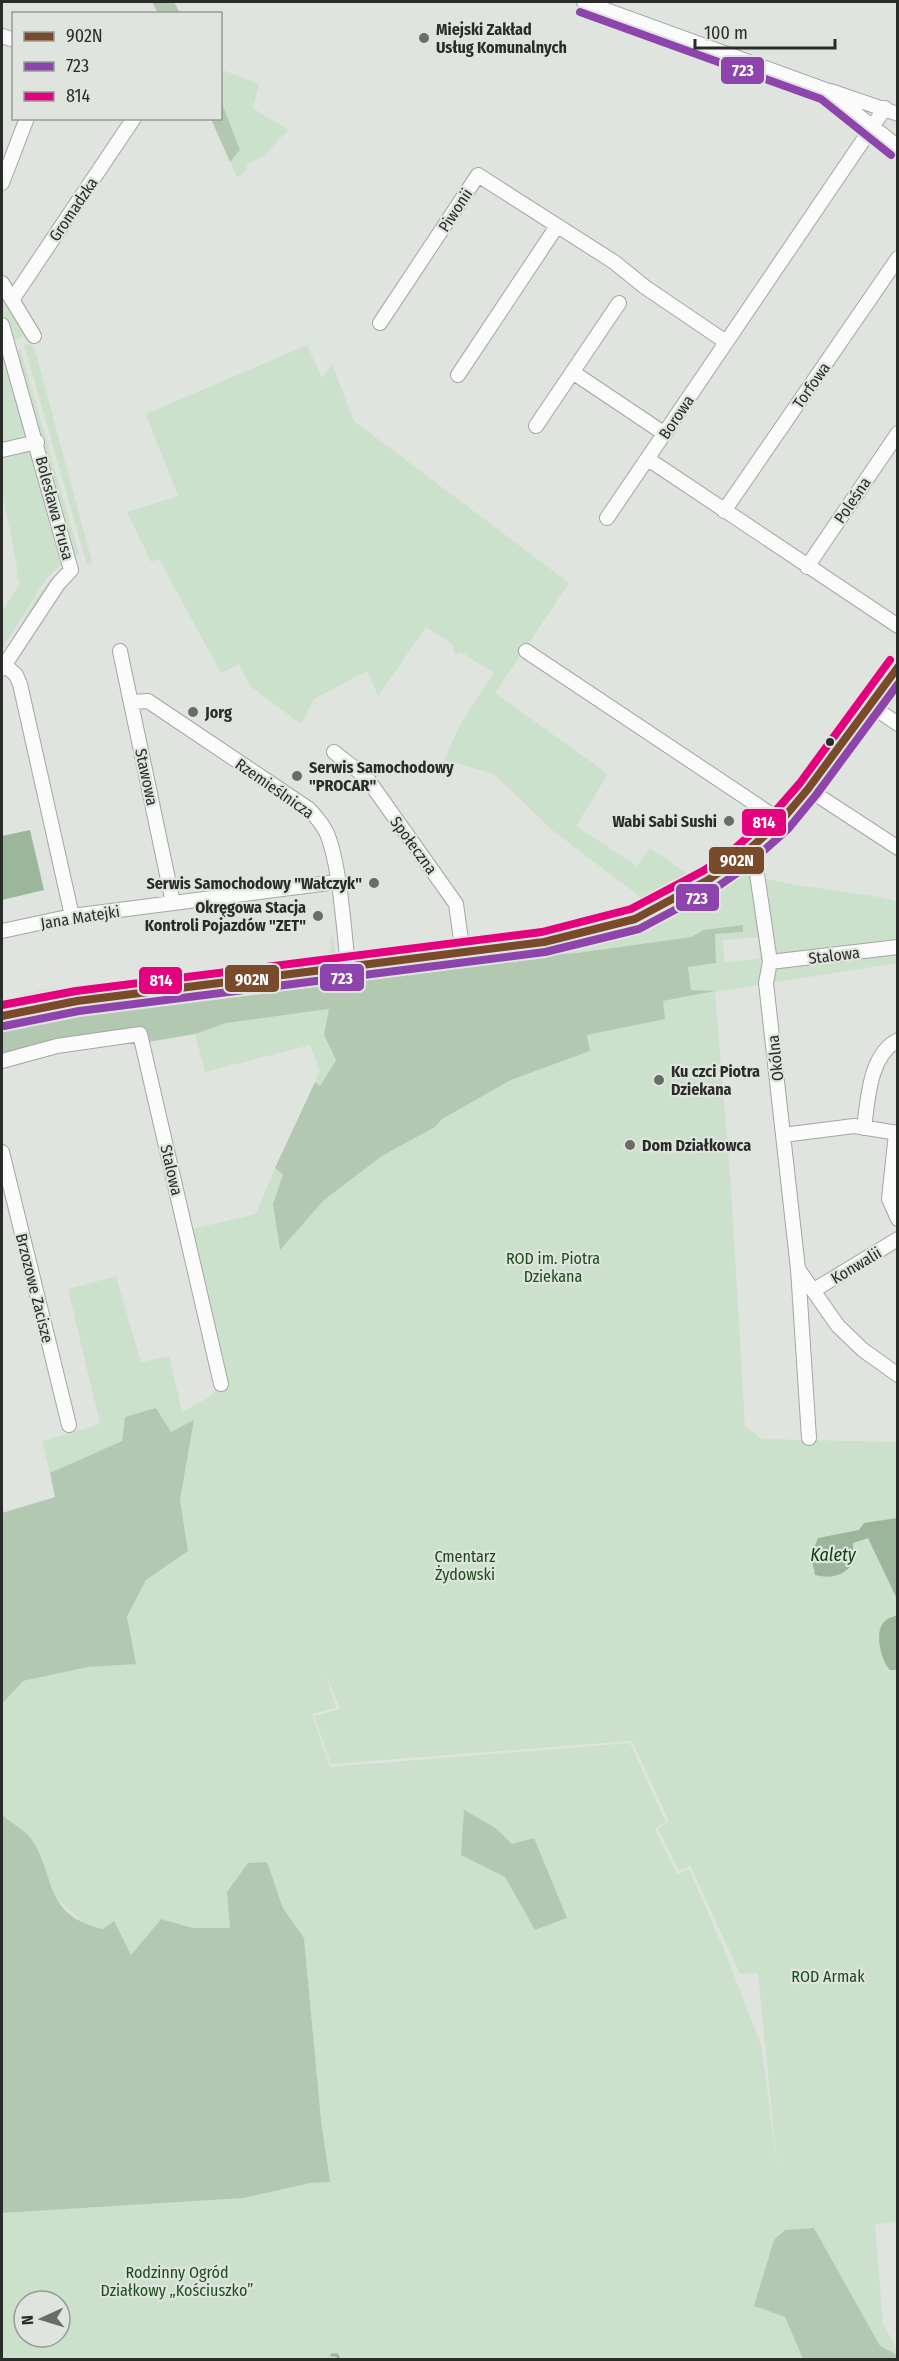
<svg xmlns="http://www.w3.org/2000/svg" width="899" height="2361" font-family="'Fira Sans Condensed',sans-serif">
	<rect width="100%" height="100%" fill="#e0e4df"/>
	<path fill="#cce1cb" fill-rule="evenodd" d="M220,69L259,84L253,108L288,130L263,157L246,165L248,169L237,178L230,162L240,150L221,101Z
		M2,293L24,330L22,338L14,339C2,326 2,310 2,293Z
		M2,335L31,439L2,447Z
		M29,344L34,346L92,562L87,565L24,345Z
		M307,345L322,378L332,364L354,421L569,583L495,693L608,774L576,826L637,866L650,848L688,874L672,885L677,888L647,902L552,830L494,774L444,760L461,723L494,673L461,652L455,655L452,644L426,627L378,696L367,671L314,699L301,724L250,686L239,664L221,673L159,559L151,562L127,512L178,496L146,414Z
		M20,348L79,554L74,557L16,355Z
		M34,447L66,560L46,579L2,649V611L20,583L16,573L18,572L2,491V455Z
		M67,564L2,661V656C19,629 41,583 67,564Z
		M734,869C783,889 845,888 897,901V963L715,992L731,1187L745,1427L762,1439L897,1442L898,2222L875,2224L883,2324L897,2349V2355L880,2347L814,2228L754,2306L785,2317L803,2359H2V2213L244,2198L310,2183L330,2182L321,2120L304,1938L283,1908L267,1862L230,1928H193L161,1919L131,1955L103,1929L86,1925L54,1896L42,1862L28,1836L2,1815V1704L23,1681L88,1667L135,1664L127,1618L146,1580L188,1551L180,1500L194,1421L171,1432L122,1441L50,1473L42,1441L100,1424L68,1289L116,1276L141,1362L169,1356L182,1412L211,1396L226,1373L192,1229L256,1214L275,1168L283,1175L273,1204L280,1249L324,1200L382,1156L435,1127L442,1119L511,1080L590,1051L587,1035L664,1019L663,1001L711,992L691,990L688,967L715,934L743,932L704,930L691,937L577,953L532,954L644,923L691,900ZM758,937L760,959L724,962L723,940ZM326,1674L340,1709L314,1716L331,1764L632,1741L669,1821L658,1829L679,1871L690,1866L740,1974L758,1973L778,2174L762,2048L726,1954L689,1869L677,1875L655,1829L666,1822L630,1743L330,1767L312,1714L336,1708ZM24,2301H60V2337H24Z
		M330,937H333L336,958L332,960L96,988L2,1005V1000L42,990L325,955L331,949Z
		M333,961L55,998L2,1010V1007L37,999Z
		M329,1009L324,1035L336,1060L320,1086L315,1082L320,1071L310,1045L205,1072L195,1034L226,1023Z"/>
	<path fill="#b2c8b1" d="M152,2H174L180,13H158Z
		M221,101L240,150L230,162L211,119L220,118Z
		M743,925V932L715,934L716,963L688,967L691,990L715,991L663,1001L665,1019L587,1035L590,1051L511,1080L442,1119L435,1127L382,1156L324,1200L280,1250L273,1204L283,1175L275,1168L315,1082L320,1086L336,1060L324,1035L329,1009L226,1023L195,1034L148,1042L145,1028L97,1034L2,1057V1024L39,1013L170,996L342,978L405,967L433,968L495,958L577,953L691,937L704,930Z
		M156,1408L171,1432L194,1420L180,1500L188,1551L146,1580L127,1617L136,1664L88,1667L23,1681L2,1704V1513L55,1497L50,1473L122,1441L125,1417Z
		M464,1810L494,1827L512,1844L534,1838L567,1918L535,1930L505,1877L461,1855Z
		M2,1815C10,1822 21,1828 28,1835C58,1872 39,1914 103,1929L114,1921L131,1955L161,1919L193,1928H230L227,1892L248,1863L267,1862L283,1908L304,1938L321,2120L330,2182L310,2183L244,2198L2,2213Z
		M814,2228L880,2346L897,2355V2359H803L785,2317L754,2306L774,2240L785,2230Z"/>
	<path fill="#9bb69a" d="M30,830L44,890L2,900V836Z
		M897,1518V1599L868,1538L853,1543L854,1563C842,1576 833,1579 815,1575L811,1555L818,1538L859,1530L864,1523Z
		M897,1615V1670H890C881,1661 874,1632 884,1622C887,1618 893,1617 897,1615Z"/>
	<g fill="none" stroke-linecap="round" stroke-linejoin="round">
		<path stroke="#9bb69a" stroke-width="3" d="M332,2355H337L339,2360"/>
		<g stroke="#a3a6a2" stroke-width="16">
			<path id="minor" d="M584,2L826,90L898,147
				M2,36L14,40
				M831,91L898,114
				M2,183L27,118
				M2,283L34,336
				M12,300L134,118
				M380,323L478,175L614,262L645,287L726,342
				M2,325L71,570L58,584L2,669
				M574,373L665,434
				M458,375L557,226
				M536,426L619,303
				M2,450L37,442
				M648,459L898,626
				M724,511L898,258
				M607,518L885,108
				M807,567L898,433
				M120,651L173,903
				M526,651L781,821
				M5,665L16,675L20,684L72,916
				M133,702L148,701L309,809C316,817 324,825 328,836C340,868 344,930 348,966
				M870,705L898,724
				M334,752L366,777L456,904L463,954
				M808,789L898,848
				M753,847L770,962L766,983L798,1269L809,1438
				M2,931L72,916L337,882
				M770,962L898,947
				M2,1016L77,1001L544,942L635,919L708,880L736,861L781,821L808,789L898,666
				M2,1061L57,1046L140,1034L221,1384
				M864,1128C868,1100 869,1055 898,1040
				M896,1133L889,1199L898,1219
				M783,1135L854,1126L898,1133
				M2,1152L69,1425
				M798,1269L838,1326L863,1350L898,1375
				M814,1290L898,1239"/>
		</g>
		<use href="#minor" stroke="#fafbfa" stroke-width="14"/>
		<g stroke="#dfe5de" stroke-width="12">
			<path id="bus-1" d="M2,1016L77,1001L544,942L635,919L708,880L736,861L781,821L808,789L898,667"/>
		</g>
		<g stroke="#dfe5de" stroke-width="12">
			<path id="bus-2" d="M580,12L821,99L891,155
				M4,1026L79,1011L545,952L639,929L714,889L743,869L788,829L816,795L898,684"/>
		</g>
		<g stroke="#dfe5de" stroke-width="12">
			<path id="bus-3" d="M2,1005L76,991L542,932L631,909L703,871L730,853L773,814L800,783L890,660"/>
		</g>
		<use href="#bus-1" stroke="#7a4b2a" stroke-width="8"/>
		<use href="#bus-2" stroke="#8e44ad" stroke-width="8"/>
		<use href="#bus-3" stroke="#e5007d" stroke-width="8"/>
	</g>
	<g fill="#696c69" stroke="#dfe5de" stroke-width="2">
		<circle cx="424" cy="38" r="6"/>
		<circle cx="193" cy="712" r="6"/>
		<circle cx="297" cy="776" r="6"/>
		<circle cx="729" cy="821" r="6"/>
		<circle cx="374" cy="883" r="6"/>
		<circle cx="318" cy="916" r="6"/>
		<circle cx="659" cy="1080" r="6"/>
		<circle cx="630" cy="1145" r="6"/>
	</g>
	<circle fill="#292c29" stroke="#dfe5de" stroke-width="2" cx="830" cy="742" r="5"/>
	<g text-anchor="middle" stroke-width="4.5" stroke-linejoin="round" paint-order="stroke">
		<g font-size="16" font-weight="bold" fill="#292c29" stroke="#dfe5de" text-anchor="start">
			<text x="436" y="35">Miejski Zakład<tspan x="436" dy="18">Usług Komunalnych</tspan></text>
			<text x="205" y="718">Jorg</text>
			<text x="309" y="773">Serwis Samochodowy<tspan x="309" dy="18">"PROCAR"</tspan></text>
			<text x="717" y="827" text-anchor="end">Wabi Sabi Sushi</text>
			<text x="362" y="889" text-anchor="end">Serwis Samochodowy "Wałczyk"</text>
			<text x="306" y="913" text-anchor="end">Okręgowa Stacja<tspan x="306" dy="18">Kontroli Pojazdów "ZET"</tspan></text>
			<text x="671" y="1077">Ku czci Piotra<tspan x="671" dy="18">Dziekana</tspan></text>
			<text x="642" y="1151">Dom Działkowca</text>
		</g>
		<g font-size="16" fill="#292c29" stroke="#dfe5de">
			<text transform="translate(73 209) rotate(-56)" y="6">Gromadzka</text>
			<text transform="translate(455 210) rotate(-57)" y="6">Piwonii</text>
			<text transform="translate(811 385) rotate(-55)" y="6">Torfowa</text>
			<text transform="translate(676 417) rotate(-56)" y="6">Borowa</text>
			<text transform="translate(852 500) rotate(-56)" y="6">Poleśna</text>
			<text transform="translate(55 508) rotate(75)" y="6">Bolesława Prusa</text>
			<text transform="translate(147 777) rotate(78)" y="6">Stawowa</text>
			<text transform="translate(275 788) rotate(35)" y="6">Rzemieślnicza</text>
			<text transform="translate(414 845) rotate(54)" y="6">Społeczna</text>
			<text transform="translate(80 917) rotate(-9)" y="6">Jana Matejki</text>
			<text transform="translate(834 955) rotate(-7)" y="6">Stalowa</text>
			<text transform="translate(775 1058) rotate(-96)" y="6">Okólna</text>
			<text transform="translate(172 1170) rotate(77)" y="6">Stalowa</text>
			<text transform="translate(856 1265) rotate(-31)" y="6">Konwalii</text>
			<text transform="translate(35 1288) rotate(76)" y="6">Brzozowe Zacisze</text>
		</g>
		<g font-size="16" fill="#194d1b" stroke="#dfe5de">
			<text x="553" y="1264">ROD im. Piotra<tspan x="553" dy="18">Dziekana</tspan></text>
			<text x="465" y="1562">Cmentarz<tspan x="465" dy="18">Żydowski</tspan></text>
			<text x="828" y="1982">ROD Armak</text>
			<text x="177" y="2278">Rodzinny Ogród<tspan x="177" dy="18">Działkowy „Kościuszko”</tspan></text>
		</g>
		<g font-size="18" font-style="italic" fill="#0a400f" stroke="#dfe5de">
			<text x="833" y="1561">Kalety</text>
		</g>
	</g>
	<g stroke="#dfe5de" stroke-width="2">
		<rect x="720" y="56" width="45" height="29" rx="6" fill="#8e44ad"/>
		<rect x="741" y="808" width="46" height="29" rx="6" fill="#e5007d"/>
		<rect x="708" y="846" width="57" height="29" rx="6" fill="#7a4b2a"/>
		<rect x="675" y="883" width="45" height="29" rx="6" fill="#8e44ad"/>
		<rect x="319" y="963" width="46" height="29" rx="6" fill="#8e44ad"/>
		<rect x="224" y="964" width="56" height="29" rx="6" fill="#7a4b2a"/>
		<rect x="138" y="966" width="45" height="29" rx="6" fill="#e5007d"/>
	</g>
	<g font-size="16" text-anchor="middle" font-weight="bold" fill="#fff">
		<text x="743" y="76">723</text>
		<text x="764" y="828">814</text>
		<text x="737" y="866">902N</text>
		<text x="697" y="904">723</text>
		<text x="342" y="984">723</text>
		<text x="252" y="985">902N</text>
		<text x="161" y="986">814</text>
	</g>
	<rect width="899" height="2361" fill="none" stroke="#292c29" stroke-width="6"/>
	<rect x="12" y="12" width="210" height="108" fill="#dfe5de" stroke="#969b96" stroke-width="1.5"/>
	<rect x="24" y="32" width="30" height="9" fill="#7a4b2a" stroke="#969b96" stroke-width="1.5"/>
	<text x="66" y="42" font-size="18" fill="#292c29">902N</text>
	<rect x="24" y="62" width="30" height="9" fill="#8e44ad" stroke="#969b96" stroke-width="1.5"/>
	<text x="66" y="72" font-size="18" fill="#292c29">723</text>
	<rect x="24" y="92" width="30" height="9" fill="#e5007d" stroke="#969b96" stroke-width="1.5"/>
	<text x="66" y="102" font-size="18" fill="#292c29">814</text>
	<g transform="translate(42 2319) rotate(266)"><circle r="28" fill="#dfe5de" stroke="#969b96" stroke-width="1.5"/>
	<path d="M0-4.5L10 22L0 15L-10 22Z" fill="#696c69"/>
	<text y="-9" font-size="16" font-weight="bold" text-anchor="middle" fill="#292c29">N</text>
	</g>
	<path d="M695 39v9h140v-9" fill="none" stroke="#292c29" stroke-width="3"/>
	<text x="704" y="39" font-size="18" fill="#292c29" stroke="#dfe5de" stroke-width="4.5" paint-order="stroke">100 m</text>
</svg>
